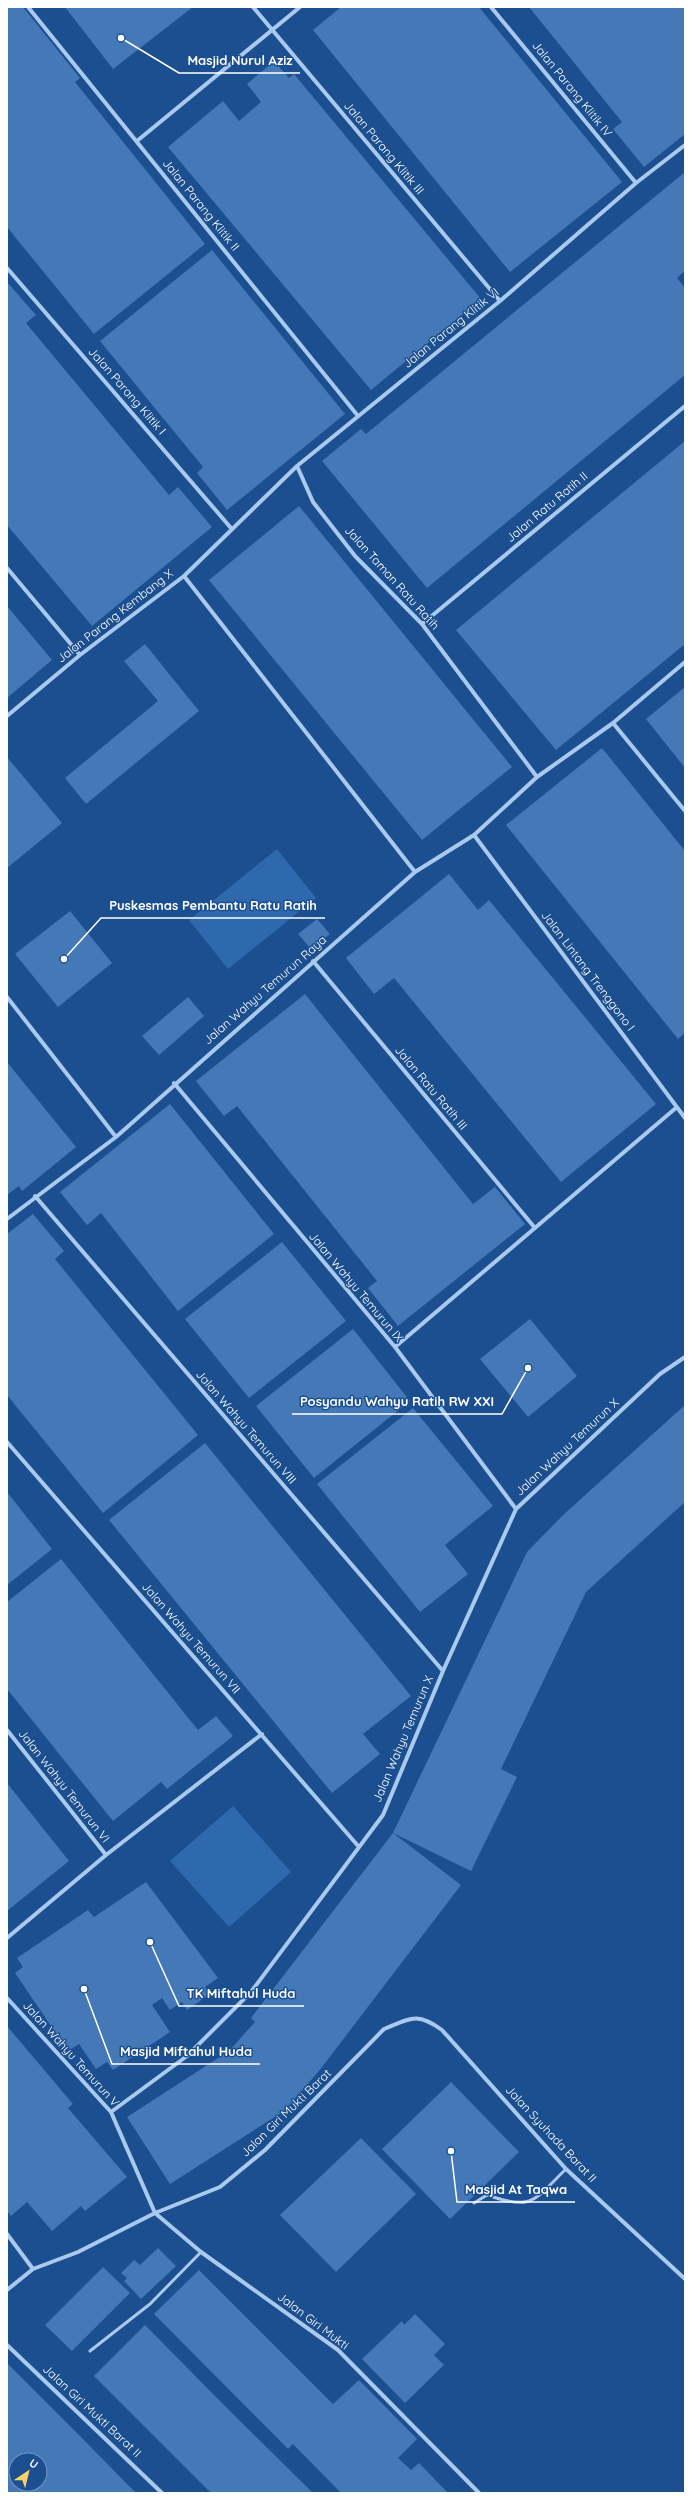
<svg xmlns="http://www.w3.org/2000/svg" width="692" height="2500" font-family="Quicksand,sans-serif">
	<rect width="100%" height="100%" fill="#1b4f8f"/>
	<path fill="#2e69ad" d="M277,849L316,898L228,969L189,920Z
		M233,1806L291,1872L229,1927L170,1861Z"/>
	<path fill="#4478b7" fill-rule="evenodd" d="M7,7H23L80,78L75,82L205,244L94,334L7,227Z
		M65,7H193L113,69Z
		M341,7H479L622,182L510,272L313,30Z
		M529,7H685V134L644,167L613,129L622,122Z
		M274,61L289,78L294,74L481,299L371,390L168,147L223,101L239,121L261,102L247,84Z
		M685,172V271L677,278L685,288V375L427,588L322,461L361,429L366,434Z
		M212,250L345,414L227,510L197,473L203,467L100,341Z
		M7,282L36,315L26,323L169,495L178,487L212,527L92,626L7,525Z
		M685,441V644L556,750L456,630Z
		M299,506L512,767L422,840L209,580Z
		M7,606L52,660L7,698Z
		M145,644L199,711L86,804L65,778L158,701L124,661Z
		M685,687V768L646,719Z
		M602,748L685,851V1033L678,1039L506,825Z
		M7,757L62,823L7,868Z
		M449,874L478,910L489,900L656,1104L561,1182L394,978L374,994L346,958Z
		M70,911L112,963L58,1007L15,954Z
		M317,919L330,934L311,949L298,934Z
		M305,994L473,1204L495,1187L525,1224L398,1326L368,1288L377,1281L237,1106L224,1116L196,1081Z
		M188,997L204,1016L159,1055L142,1036Z
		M7,1062L76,1147L22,1191L19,1186L7,1195Z
		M170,1104L274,1234L178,1311L101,1213L87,1225L60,1192Z
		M33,1214L64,1251L55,1259L198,1435L103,1513L7,1395V1234Z
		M282,1242L346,1321L249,1398L185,1319Z
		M530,1319L577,1376L528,1417L480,1359Z
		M353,1329L410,1401L314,1478L256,1406Z
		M685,1405V1502L586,1592L501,1769L517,1777L471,1871L393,1833L527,1552L563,1515Z
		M413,1408L493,1506L445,1545L468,1574L420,1612L317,1484Z
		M205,1443L411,1696L363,1734L380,1754L332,1793L109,1520Z
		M7,1492L52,1549L7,1585Z
		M61,1559L198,1730L216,1716L233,1736L167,1789L161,1782L113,1821L7,1689V1602Z
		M7,1783L69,1861L7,1911Z
		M393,1833L461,1885L319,2071L284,2111L170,2184L127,2117L229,2051L255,2022L251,2018Z
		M146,1882L218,1978L205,1987L210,1994L187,2010L182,2002L170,2010L162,1998L152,2005L170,2032L113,2070L107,2062L96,2069L79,2044L68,2051L15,1973L23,1967L17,1958L88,1910L94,1917Z
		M7,2026L73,2104L68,2108L127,2177L85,2211L81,2206L52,2231L27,2202L11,2216L7,2211Z
		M451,2082L519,2152L450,2219L382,2149Z
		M361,2138L416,2194L336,2272L280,2215Z
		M158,2248L176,2266L141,2299L124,2281L127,2278L121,2273L134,2260L140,2265Z
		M103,2267L130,2293L72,2351L45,2325Z
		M199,2270L333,2404L359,2380L417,2439L398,2458L411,2470L419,2463L448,2493H341L293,2444L288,2449L154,2314Z
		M415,2314L445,2344L434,2355L444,2365L405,2403L362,2359L402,2321L404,2325Z
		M145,2325L223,2404L313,2493H211L94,2376Z
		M7,2363L76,2432L136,2493H7ZM16,2460H40V2484H16Z"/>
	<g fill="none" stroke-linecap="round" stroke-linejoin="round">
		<path stroke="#a9c9ee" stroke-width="3" d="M474,2203L487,2195C533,2211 533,2201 566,2169
			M90,2351L150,2304L201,2252"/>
		<path stroke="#a9c9ee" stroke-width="4" d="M28,7L358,416
			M253,7L500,301
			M491,7L636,183
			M137,141L300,7
			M7,268L231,528
			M297,466L313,502L355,556L422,624L537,777
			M7,568L80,655
			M184,576L415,872
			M422,624L685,406
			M7,716L80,655L184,576L297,466L500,301L636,183L685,145
			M613,723L685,811
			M474,835L685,1118
			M313,961L535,1228
			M7,997L116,1137
			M174,1083L395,1347L516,1509
			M35,1196L443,1671
			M7,1219L116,1137L415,872L474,835L537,777L613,723L685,662
			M395,1347L677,1107
			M7,1442L359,1847
			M7,1730L106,1855
			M7,1938L106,1855L262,1734
			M7,1998L111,2112L155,2213L201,2252L338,2350L479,2493
			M111,2112L187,2056L251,1992L383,1815L443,1671L516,1509L660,1374L685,1357
			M7,2234L33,2269
			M7,2290L33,2269L78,2252L155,2213L220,2187L265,2150L384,2029C411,2018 417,2012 442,2030L566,2169L685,2279
			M7,2345L162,2493"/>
	</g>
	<g text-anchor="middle" stroke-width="3" stroke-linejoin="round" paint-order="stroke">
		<g font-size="12" fill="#fff" stroke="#1b4f8f">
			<text transform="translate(572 89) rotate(51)" y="4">Jalan Parang Klitik IV</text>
			<text transform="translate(384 148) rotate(50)" y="4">Jalan Parang Klitik III</text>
			<text transform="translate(201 205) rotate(51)" y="4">Jalan Parang Klitik II</text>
			<text transform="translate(451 328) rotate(-39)" y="4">Jalan Parang Klitik VI</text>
			<text transform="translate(127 391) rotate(49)" y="4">Jalan Parang Klitik I</text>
			<text transform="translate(547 507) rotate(-40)" y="4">Jalan Ratu Ratih II</text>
			<text transform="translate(392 578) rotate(48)" y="4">Jalan Taman Ratu Ratih</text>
			<text transform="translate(115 616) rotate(-38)" y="4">Jalan Parang Kembang X</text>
			<text transform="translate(588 971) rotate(53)" y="4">Jalan Lintang Trenggono I</text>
			<text transform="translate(265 990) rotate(-41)" y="4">Jalan Wahyu Temurun Raya</text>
			<text transform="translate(431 1088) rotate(50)" y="4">Jalan Ratu Ratih III</text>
			<text transform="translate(356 1287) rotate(50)" y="4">Jalan Wahyu Temurun IX</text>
			<text transform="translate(246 1427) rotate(49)" y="4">Jalan Wahyu Temurun VIII</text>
			<text transform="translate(567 1447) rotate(-43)" y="4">Jalan Wahyu Temurun X</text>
			<text transform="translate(191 1638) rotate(49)" y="4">Jalan Wahyu Temurun VII</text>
			<text transform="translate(403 1739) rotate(-67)" y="4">Jalan Wahyu Temurun X</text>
			<text transform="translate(64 1786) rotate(52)" y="4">Jalan Wahyu Temurun VI</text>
			<text transform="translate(71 2054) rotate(48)" y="4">Jalan Wahyu Temurun V</text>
			<text transform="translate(286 2113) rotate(-44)" y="4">Jalan Giri Mukti Barat</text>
			<text transform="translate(551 2134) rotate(47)" y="4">Jalan Syuhada Barat II</text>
			<text transform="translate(313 2321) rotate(37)" y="4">Jalan Giri Mukti</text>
			<text transform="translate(92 2411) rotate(43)" y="4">Jalan Giri Mukti Barat II</text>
		</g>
	</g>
	<path fill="none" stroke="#fff" stroke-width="1.5" d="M121 38L179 73H300M64 959L101 918H325M528 1368L502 1414H292M150 1942L179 2006H304M84 1989L112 2064H260M451 2151L457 2202H575"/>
	<g fill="#fff" stroke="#1b4f8f" stroke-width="1.5">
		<circle cx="121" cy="38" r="4"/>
		<circle cx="64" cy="959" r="4"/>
		<circle cx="528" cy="1368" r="4"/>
		<circle cx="150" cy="1942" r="4"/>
		<circle cx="84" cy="1989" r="4"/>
		<circle cx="451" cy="2151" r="4"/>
	</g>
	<g font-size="13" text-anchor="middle" font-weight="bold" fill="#fff" stroke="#1b4f8f" stroke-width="3" stroke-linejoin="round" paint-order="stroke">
		<text x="240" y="65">Masjid Nurul Aziz</text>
		<text x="213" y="910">Puskesmas Pembantu Ratu Ratih</text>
		<text x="397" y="1406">Posyandu Wahyu Ratih RW XXI</text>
		<text x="241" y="1998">TK Miftahul Huda</text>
		<text x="186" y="2056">Masjid Miftahul Huda</text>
		<text x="516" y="2194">Masjid At Taqwa</text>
	</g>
	<rect width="692" height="2500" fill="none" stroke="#ffffff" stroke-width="16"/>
	<g transform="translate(28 2472) rotate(35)"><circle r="19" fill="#1b4f8f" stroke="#7695bc"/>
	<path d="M0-3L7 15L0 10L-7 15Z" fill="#ffd166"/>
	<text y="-6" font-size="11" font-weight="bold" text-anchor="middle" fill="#ffffff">U</text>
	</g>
</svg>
